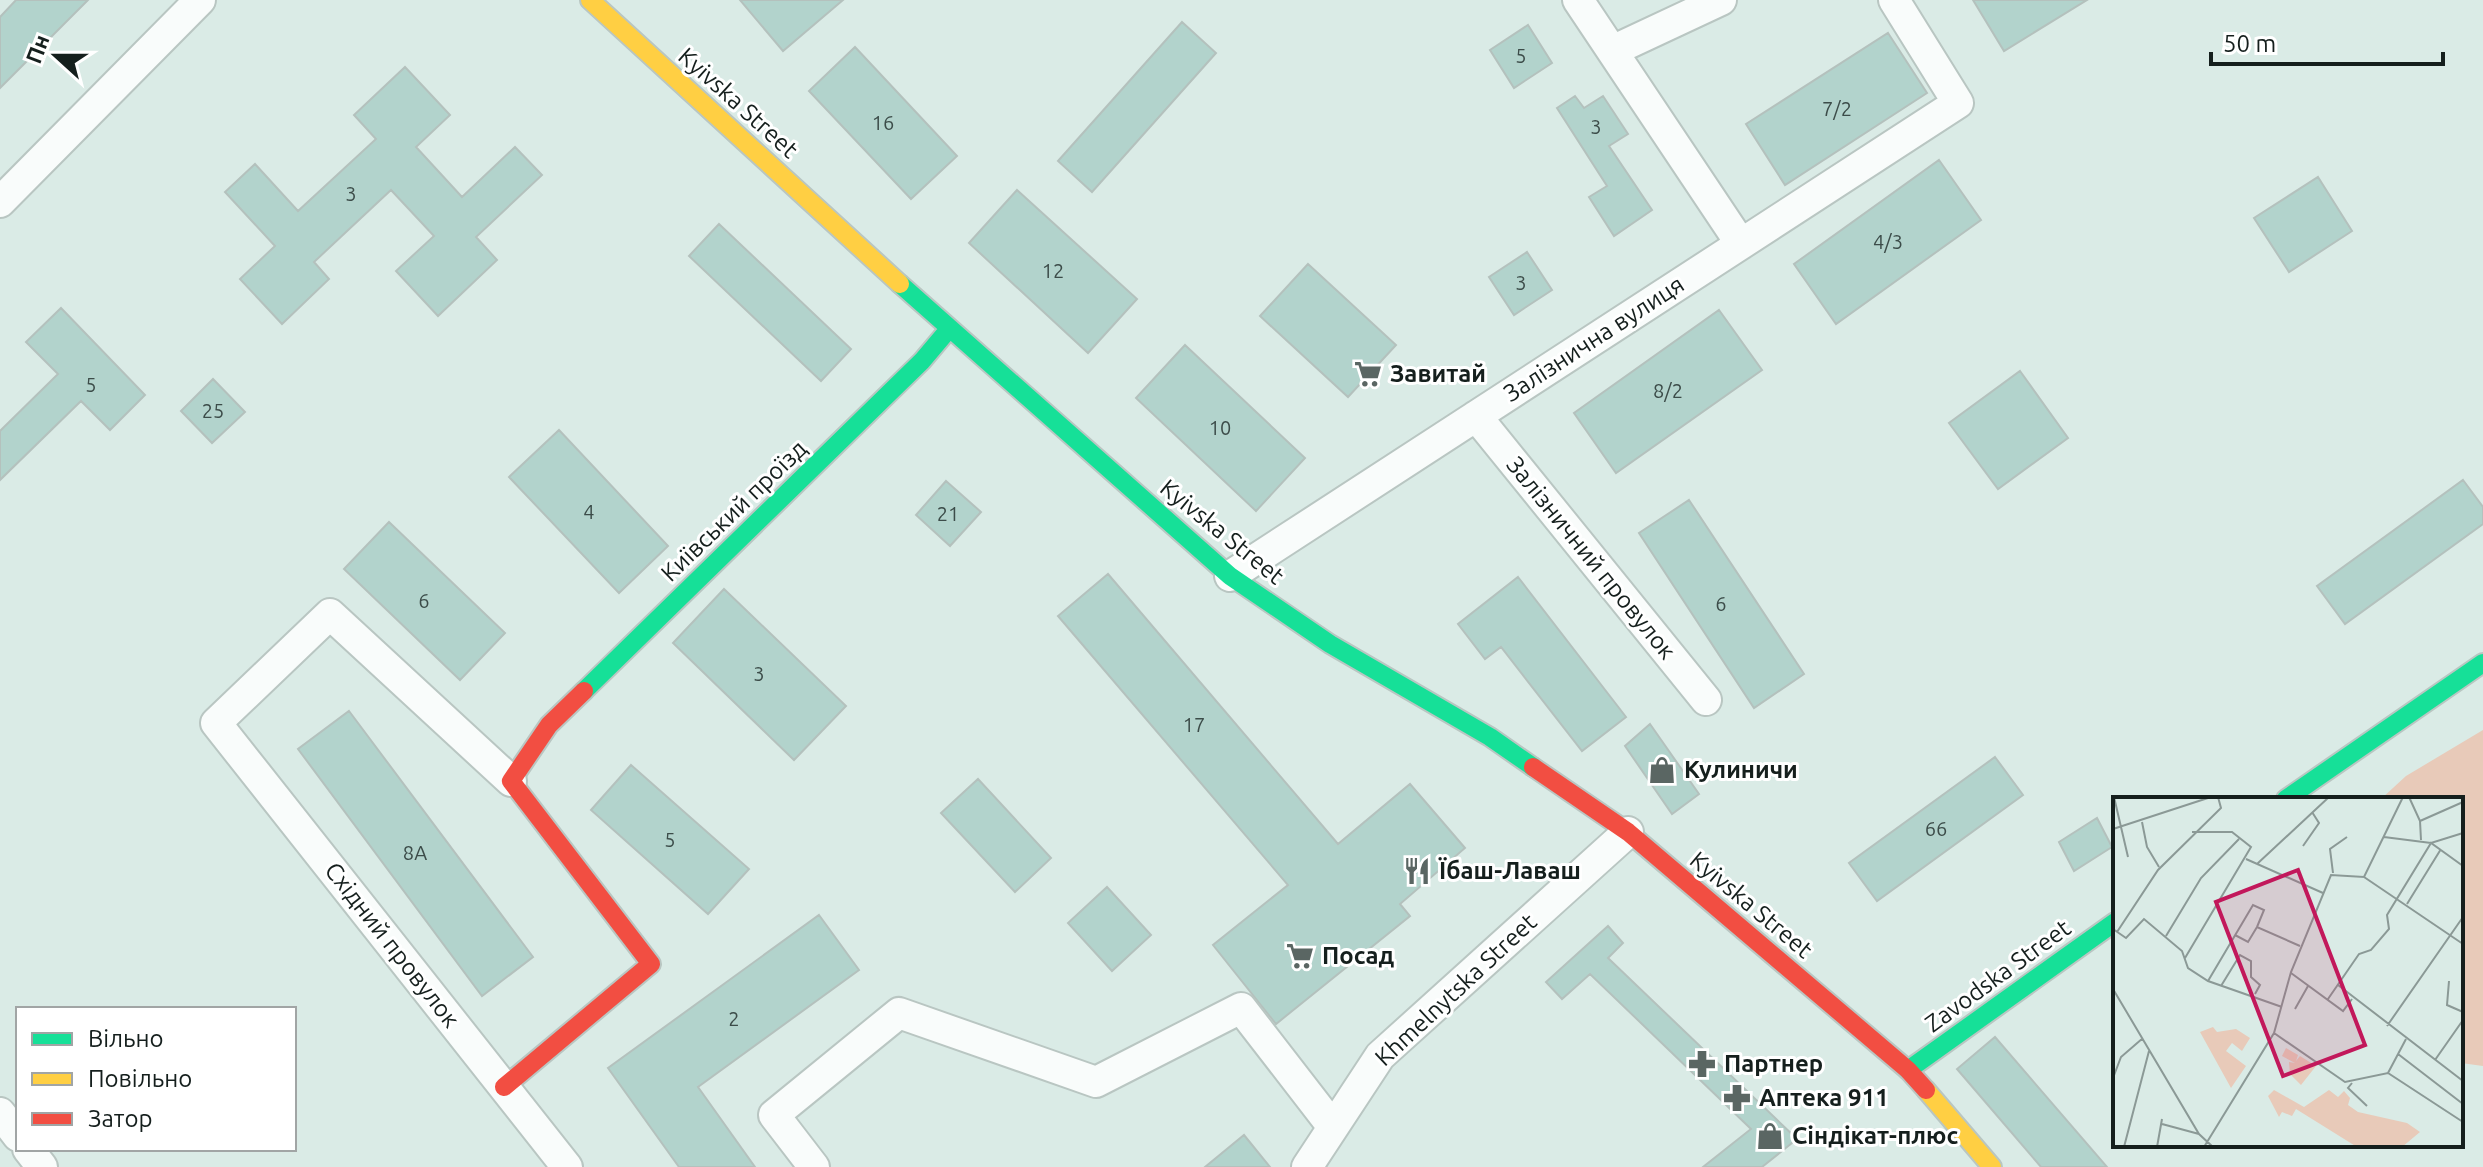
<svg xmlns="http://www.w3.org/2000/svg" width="2483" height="1167" font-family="Ubuntu,sans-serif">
	<rect width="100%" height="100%" fill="#daebe6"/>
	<path fill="#e8cab9" d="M2483,730V1066L2461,1063V799H2381L2406,776Z"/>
	<path fill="#b2d3cc" stroke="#b4c1bd" stroke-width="2" d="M16,0H88L0,88V17Z
		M740,0H843L783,51Z
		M1973,0H2087L2004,51Z
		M1182,22L1216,53L1092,192L1058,161Z
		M1528,25L1552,63L1514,88L1490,50Z
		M1888,33L1927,93L1785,185L1746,124Z
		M855,47L957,156L911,199L809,91Z
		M405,67L450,115L416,147L462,197L515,147L542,175L476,237L497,260L438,316L396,271L434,236L391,190L314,262L329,279L282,324L240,279L275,246L225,192L255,164L298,211L376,139L354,115Z
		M1575,96L1584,108L1603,96L1628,134L1609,146L1652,210L1614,236L1589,197L1607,186L1557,108Z
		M1939,160L1981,220L1836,324L1794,264Z
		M2318,177L2352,231L2289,272L2254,218Z
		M1017,190L1137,299L1088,353L969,243Z
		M719,224L851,349L821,381L689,256Z
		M1527,252L1552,290L1514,315L1489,277Z
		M1308,264L1396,345L1348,397L1260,316Z
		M61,308L145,395L110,430L81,401L0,480V431L58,374L26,342Z
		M1719,310L1762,370L1616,473L1574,413Z
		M1185,345L1305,458L1256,511L1136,398Z
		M2020,371L2068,438L1998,489L1949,423Z
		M213,379L245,412L212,443L181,411Z
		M559,430L668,546L619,593L509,477Z
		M2463,480L2483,507V524L2345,624L2317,586Z
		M946,481L981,512L950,546L916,515Z
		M1689,500L1804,674L1754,708L1639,533Z
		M389,522L505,633L460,680L344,569Z
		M1108,574L1338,844L1410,784L1465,848L1400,904L1410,916L1276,1024L1213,945L1288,885L1058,616Z
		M1518,577L1626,717L1582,751L1501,647L1485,659L1458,624Z
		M724,589L846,706L794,760L673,643Z
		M349,711L533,957L482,996L298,749Z
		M1650,724L1699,794L1672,814L1625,746Z
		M1995,757L2023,795L1877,901L1849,863Z
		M631,765L749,869L708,914L591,810Z
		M978,779L1051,858L1015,892L941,813Z
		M2097,818L2112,847L2074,871L2059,842Z
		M1107,887L1151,935L1112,971L1068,923Z
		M819,915L859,970L698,1087L755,1167H679L608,1068Z
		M1608,926L1623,943L1608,958L1797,1139L1762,1167H1703L1751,1129L1590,974L1562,999L1546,982Z
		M1995,1037L2107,1167H2041L1957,1069Z
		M1244,1135L1270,1167H1205Z"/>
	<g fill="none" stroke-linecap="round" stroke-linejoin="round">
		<g stroke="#b9c6c2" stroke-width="34">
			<path id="street" d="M1578,0L1741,244
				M1612,51L1721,0
				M0,202L200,0
				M1476,416L1706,700
				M1230,576L1958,103L1894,0
				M511,781L330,614L216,723L567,1167
				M0,1113L18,1136
				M28,1149L42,1167
				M814,1167L774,1115L899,1013L1096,1082L1241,1008L1333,1127
				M1307,1167L1380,1056L1628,832"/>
		</g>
		<g stroke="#b9c6c2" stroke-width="22">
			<path id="fast" d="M900,284L1230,576L1330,644L1490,737L1533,767
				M584,691L922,361L949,329
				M2286,799L2483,663
				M1908,1070L2115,922"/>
		</g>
		<g stroke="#b9c6c2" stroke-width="22">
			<path id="slow" d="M590,0L900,284
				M1926,1090L1992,1167"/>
		</g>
		<g stroke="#b9c6c2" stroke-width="22">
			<path id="jam" d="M1533,767L1628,832L1908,1070L1926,1090
				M504,1087L651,964L511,781L549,725L584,691"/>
		</g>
		<use href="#street" stroke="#f9fcfb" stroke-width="30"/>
		<use href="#fast" stroke="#16e098" stroke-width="18"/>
		<use href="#slow" stroke="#ffcf43" stroke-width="18"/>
		<use href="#jam" stroke="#f24e42" stroke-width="18"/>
	</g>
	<defs>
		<g id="supermarket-bare" transform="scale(2.16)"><path d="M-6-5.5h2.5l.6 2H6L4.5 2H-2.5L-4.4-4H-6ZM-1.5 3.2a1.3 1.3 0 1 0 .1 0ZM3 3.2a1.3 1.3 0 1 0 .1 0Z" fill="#5a6663" stroke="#fff" stroke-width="2.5" paint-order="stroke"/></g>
		<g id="shop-bare" transform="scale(2.16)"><path d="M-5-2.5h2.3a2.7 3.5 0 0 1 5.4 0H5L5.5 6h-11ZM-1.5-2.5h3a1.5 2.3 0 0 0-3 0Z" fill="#5a6663" stroke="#fff" stroke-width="2.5" paint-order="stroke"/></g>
		<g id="restaurant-bare" transform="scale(2.16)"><path d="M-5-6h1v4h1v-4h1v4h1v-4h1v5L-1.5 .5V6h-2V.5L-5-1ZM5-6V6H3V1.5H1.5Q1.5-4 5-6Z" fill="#5a6663" stroke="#fff" stroke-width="2.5" paint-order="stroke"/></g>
		<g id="pharmacy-bare" transform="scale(2.16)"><path d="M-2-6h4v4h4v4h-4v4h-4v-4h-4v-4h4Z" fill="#5a6663" stroke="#fff" stroke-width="2.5" paint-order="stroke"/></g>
	</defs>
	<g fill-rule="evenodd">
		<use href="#supermarket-bare" x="1368" y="374"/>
		<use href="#shop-bare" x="1662" y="770"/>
		<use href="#restaurant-bare" x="1417" y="871"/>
		<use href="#supermarket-bare" x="1300" y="956"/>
		<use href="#pharmacy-bare" x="1702" y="1064"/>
		<use href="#pharmacy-bare" x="1737" y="1098"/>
		<use href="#shop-bare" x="1770" y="1136"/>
	</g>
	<g text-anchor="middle" stroke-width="6" stroke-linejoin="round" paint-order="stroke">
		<g font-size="20" fill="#3c4c49">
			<text x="1521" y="63">5</text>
			<text x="1837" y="116">7/2</text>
			<text x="883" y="130">16</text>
			<text x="1596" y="134">3</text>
			<text x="351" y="201">3</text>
			<text x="1888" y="249">4/3</text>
			<text x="1053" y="278">12</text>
			<text x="1521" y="290">3</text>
			<text x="91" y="392">5</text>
			<text x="1668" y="398">8/2</text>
			<text x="213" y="418">25</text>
			<text x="1220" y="435">10</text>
			<text x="589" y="519">4</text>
			<text x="948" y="521">21</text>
			<text x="424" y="608">6</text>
			<text x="1721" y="611">6</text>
			<text x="759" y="681">3</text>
			<text x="1194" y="732">17</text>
			<text x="1936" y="836">66</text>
			<text x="670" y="847">5</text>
			<text x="415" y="860">8А</text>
			<text x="734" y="1026">2</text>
		</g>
		<g font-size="24" fill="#151f1d" stroke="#fff">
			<text transform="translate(738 103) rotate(42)" y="8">Kyivska Street</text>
			<text transform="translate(1594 339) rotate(-33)" y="8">Залізнична вулиця</text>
			<text transform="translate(734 511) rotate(-44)" y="8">Київський проїзд</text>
			<text transform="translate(1222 532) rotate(39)" y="8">Kyivska Street</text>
			<text transform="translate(1591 558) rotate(51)" y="8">Залізничний провулок</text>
			<text transform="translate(1751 905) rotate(40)" y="8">Kyivska Street</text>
			<text transform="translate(392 945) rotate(52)" y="8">Східний провулок</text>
			<text transform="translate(1998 976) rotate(-36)" y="8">Zavodska Street</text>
			<text transform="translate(1456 990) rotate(-43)" y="8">Khmelnytska Street</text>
		</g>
		<g font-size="24" font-weight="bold" fill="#151f1d" stroke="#fff" text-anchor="start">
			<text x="1390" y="382">Завитай</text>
			<text x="1684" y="778">Кулиничи</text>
			<text x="1439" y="879">Їбаш-Лаваш</text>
			<text x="1322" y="964">Посад</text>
			<text x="1724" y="1072">Партнер</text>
			<text x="1759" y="1106">Аптека 911</text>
			<text x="1792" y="1144">Сіндікат-плюс</text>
		</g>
	</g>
	<g transform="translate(2113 797)">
		<rect width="350" height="350" fill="#daebe6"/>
		<path d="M100,230L104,235L123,232L137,241L129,254L119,246L113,254L133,269L118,291L87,235ZM173,251L185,258L183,264L187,259L203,269L188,288L177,277L176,265L182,266L169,259ZM161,293L191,310L216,293L225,300L231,294L237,301L235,308L245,315L294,326L307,335L289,350H244L183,312L179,319L169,315L166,320L155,299Z" fill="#e8cab9"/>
		<path fill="none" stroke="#8b9996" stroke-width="2" d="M1,0L15,60M296,0L307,24L308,43M307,24L350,5M29,25L34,50L46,70M0,32L98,0M271,40L318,46L350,36M190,49L206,26L199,15M133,62L210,96M144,67L216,0M220,76L217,52L234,40M251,80L350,147M294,107L328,52M0,132L13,141L31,122L69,154L75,171L95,184L169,210M4,135L45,73L108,11L105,0M122,138L135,145L144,130L187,149M53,139L88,81L126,42M72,161L138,50L119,35H79M178,176L230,214L239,202M95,184L140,108L151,113L144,130M336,184L334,208L350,215M225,188L350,284M108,189L127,158L138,164V180L147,188L142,197M0,192L86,337L100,350M215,202L246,157L258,153L276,132L274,118L318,46L350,69M182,212L195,189M274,229L350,120M161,236L232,285L275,276L350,325M285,257L350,307M322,263L350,223M275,276L293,242M0,281L8,260L30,241M239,286L235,291L254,309M49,327L86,337M11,350L36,254M44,350L49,322M91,350L161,236L178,175L218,78L251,80L290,0"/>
		<path fill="#c2185b" fill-opacity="0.15" stroke="#c2185b" stroke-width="4" d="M185,73L252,248L170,279L103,105Z"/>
		<rect width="350" height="350" fill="none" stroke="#151f1d" stroke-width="4"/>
	</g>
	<rect x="16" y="1007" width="280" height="144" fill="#ffffff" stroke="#a1a5a5" stroke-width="2"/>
	<rect x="32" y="1033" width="40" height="12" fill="#16e098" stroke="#a1a5a5" stroke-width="2"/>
	<text x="88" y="1047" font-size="24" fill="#151f1d">Вільно</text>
	<rect x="32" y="1073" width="40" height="12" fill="#ffcf43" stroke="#a1a5a5" stroke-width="2"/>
	<text x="88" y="1087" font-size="24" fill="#151f1d">Повільно</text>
	<rect x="32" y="1113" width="40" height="12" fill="#f24e42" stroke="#a1a5a5" stroke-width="2"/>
	<text x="88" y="1127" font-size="24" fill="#151f1d">Затор</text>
	<g transform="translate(56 56) rotate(291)" stroke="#ffffff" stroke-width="6" paint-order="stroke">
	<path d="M0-6L14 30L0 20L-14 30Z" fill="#151f1d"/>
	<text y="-12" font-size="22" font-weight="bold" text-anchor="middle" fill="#151f1d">Пн</text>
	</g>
	<path d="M2211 52v12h232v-12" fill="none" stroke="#151f1d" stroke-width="4"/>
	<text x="2223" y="52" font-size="24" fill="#151f1d" stroke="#ffffff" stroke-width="6" paint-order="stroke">50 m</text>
</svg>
